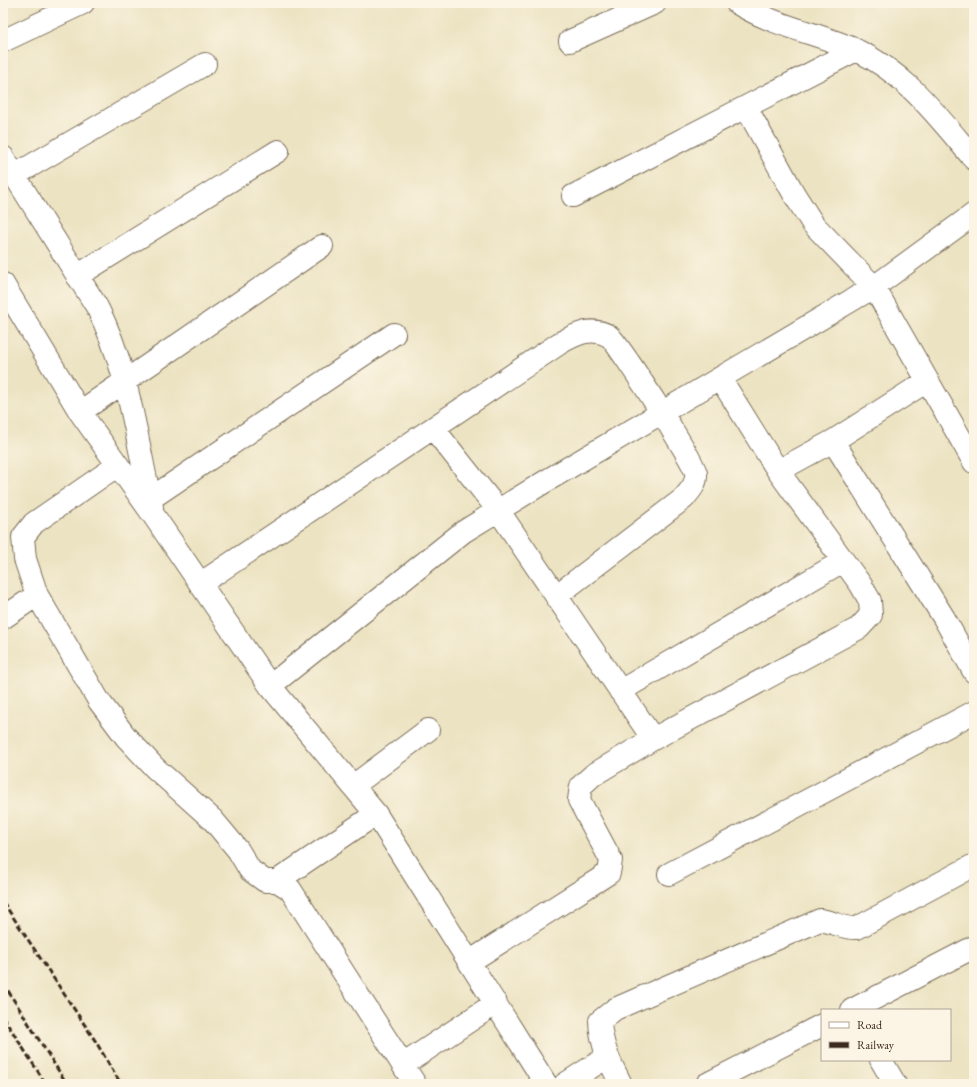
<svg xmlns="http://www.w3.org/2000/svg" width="977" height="1087" font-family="'EB Garamond',serif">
	<rect width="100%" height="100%" fill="#fcf5e5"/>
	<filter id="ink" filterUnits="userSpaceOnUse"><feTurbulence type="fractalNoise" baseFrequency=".025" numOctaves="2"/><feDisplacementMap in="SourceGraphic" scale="8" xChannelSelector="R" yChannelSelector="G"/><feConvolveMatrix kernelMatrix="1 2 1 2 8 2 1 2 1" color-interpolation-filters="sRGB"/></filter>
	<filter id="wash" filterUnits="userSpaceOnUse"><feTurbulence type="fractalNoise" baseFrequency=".012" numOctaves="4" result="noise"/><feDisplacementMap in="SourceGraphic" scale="16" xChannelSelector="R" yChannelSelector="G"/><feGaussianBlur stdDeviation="0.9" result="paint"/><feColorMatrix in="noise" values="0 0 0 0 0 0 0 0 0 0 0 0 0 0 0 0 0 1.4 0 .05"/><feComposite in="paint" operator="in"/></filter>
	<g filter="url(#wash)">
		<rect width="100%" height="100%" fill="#ece3c2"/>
	</g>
	<g filter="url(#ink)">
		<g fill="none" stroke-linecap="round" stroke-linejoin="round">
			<g stroke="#796b57" stroke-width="24">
				<path id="minor" d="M737,3C774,26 817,33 856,50C906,73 939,118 974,159
					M3,41L83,3
					M570,41L655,3
					M746,107L794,194L813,224L874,287L974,462
					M3,157L97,307C129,369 136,439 152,507
					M15,175L205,64
					M573,196L856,50
					M77,276L278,151
					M3,284L80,412L154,516L270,686L376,814L546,1084
					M80,412L322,246
					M433,428L498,510L653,739
					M833,441L944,618L974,672
					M118,465L34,523L23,537L25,559L37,595L99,701L126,737L155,768L213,820L238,850L250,870L265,881H277L290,889L415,1084
					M778,471L833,441L927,381
					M150,499L394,334
					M200,584L560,343C576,334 592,326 609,336C617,341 696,464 696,473C697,484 690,491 683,499L556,596
					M3,618L37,595
					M270,686L463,532L541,484L874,287L974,214
					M620,691L843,561
					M353,786L428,730
					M669,874L974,712
					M277,881L376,814
					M469,962L609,873L611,860L579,800L581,786L593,775L653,739L859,628L871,615L870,601L861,585L778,471L720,378
					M852,1010L974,947
					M881,1060L895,1084
					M403,1065L496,1003
					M565,1084L607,1057
					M621,1084C610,1063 601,1045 600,1021L615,1009L820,920C835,922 843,929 857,928L974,865
					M707,1084L822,1025"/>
			</g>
			<use href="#minor" stroke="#fff" stroke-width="22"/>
			<path stroke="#3b2a1e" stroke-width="3" stroke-dasharray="6 3" stroke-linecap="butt" d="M3,902L96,1042L121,1084
				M3,983L67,1084
				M3,1017L46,1084"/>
		</g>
	</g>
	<rect width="977" height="1087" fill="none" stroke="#fcf5e5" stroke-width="16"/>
	<rect x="821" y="1009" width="130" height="52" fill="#fcf5e5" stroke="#afa495"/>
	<rect x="829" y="1022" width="20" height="6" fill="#ffffff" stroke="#afa495"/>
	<text x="857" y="1029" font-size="12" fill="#3b2a1e">Road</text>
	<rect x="829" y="1042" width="20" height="6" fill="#3b2a1e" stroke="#afa495"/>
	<text x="857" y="1049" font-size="12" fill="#3b2a1e">Railway</text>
</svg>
